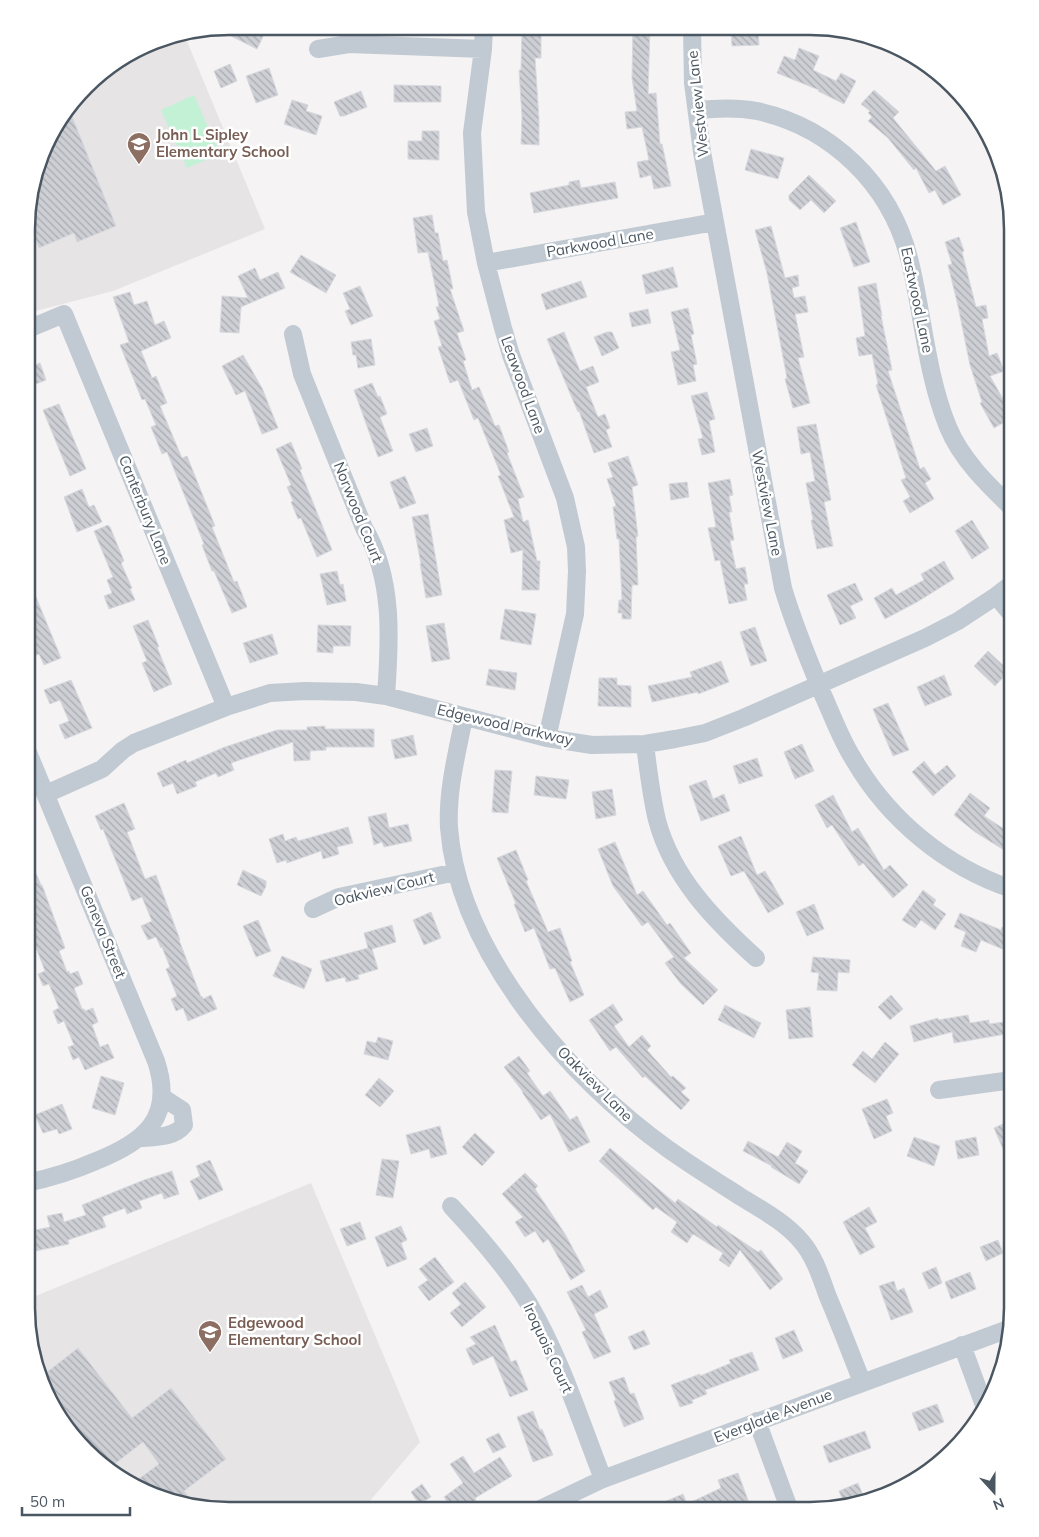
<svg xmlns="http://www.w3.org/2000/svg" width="1039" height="1537" font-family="Mulish,sans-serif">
	<defs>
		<pattern id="building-back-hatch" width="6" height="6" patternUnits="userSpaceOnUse" patternTransform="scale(1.25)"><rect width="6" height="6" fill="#cdcfd5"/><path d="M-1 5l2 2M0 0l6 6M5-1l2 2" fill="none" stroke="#a8abb0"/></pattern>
	</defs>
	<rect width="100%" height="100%" fill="#f5f3f3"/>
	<path fill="#e6e4e5" d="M184,34L265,229L113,291L28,313V202L53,128L95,76L163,37Z
		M311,1183L420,1442L363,1509H203L116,1476L76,1442L47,1398L26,1308V1300Z"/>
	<path fill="#c3f1d5" d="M194,95L220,154L187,168L161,110Z"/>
	<path fill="url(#building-back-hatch)" stroke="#d7d9de" d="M234,26H268L257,49L229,35Z
		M522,27H541V58H535L539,120V145L521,144L522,117L519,70H521Z
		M633,27H650L648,94L656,93L660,144H662L671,186L654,189L651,175L640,178L637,162L649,160L642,127L627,129L625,112L637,111L632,78Z
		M731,28H758L759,45L732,46Z
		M799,48L819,56L813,70L836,81L841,73L856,81L844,104L818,91L819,90L777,73L784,56L795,60Z
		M230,64L237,81L221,88L214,71Z
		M269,68L278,95L256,103L246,76Z
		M394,85L441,86V102H394Z
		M874,90L899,112L893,118L936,171L945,166L961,195L943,205L935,190L929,193L916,168L914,170L888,138L868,121L872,117L868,113L870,111L861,104Z
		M361,91L367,107L344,116H340L334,102Z
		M292,100L308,105L306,111L322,116L316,135L284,124Z
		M69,109L116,226L77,242L74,233L39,248L33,232L28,233V202L53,128Z
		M422,131H439V160L408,159V141H422Z
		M751,149L784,158L778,179L745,170Z
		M809,175L836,201L824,213L811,200L800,210L789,200V195Z
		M579,180L581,188L615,182L618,198L534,213L530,193L569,185V182Z
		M432,215L435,233H438L443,261L447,260L453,289H450L464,331L457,333L466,360L463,361L472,390L479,387L495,426L499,425L509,452L507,453L524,497L518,499L523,522L528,520L537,561H540L539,590H522L523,550L511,553L504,520L514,517L498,476L501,475L478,418L474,420L458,380L450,383L438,347L442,346L434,321L440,319L436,307L439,306L428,252L418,253L413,218Z
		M856,222L870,262L854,267L840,228Z
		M771,226L785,278L798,275L799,286L792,288L794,298L805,296L808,312L795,314L804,357L798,358L810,403L793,408L785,379L787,378L767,273L755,230Z
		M959,237L964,251L962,252L976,307L986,305L988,318L982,319L989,356L997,353L1004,371L990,376L1013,417L994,428L980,403L982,402L970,365L958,306L948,265L952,264L945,242Z
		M301,255L336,275L326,293L290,272Z
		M673,267L678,287L646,294L642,275Z
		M255,268L260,280L278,272L285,288L241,307L239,333L220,332L222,296L248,298L238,276Z
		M581,281L587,297L546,310L541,294Z
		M876,283L882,316H881L892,370L888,371L920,469L924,467L931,479L925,483L934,499L910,513L903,501L910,497L901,480L906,478L876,385L878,384L872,354L859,356L856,338L865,336L858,287Z
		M360,286L373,316L351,325L345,311L350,309L343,293Z
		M130,292L134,305L147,301L155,325L164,321L171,338L141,351L152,378L156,376L167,403L160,406L182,458L187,456L215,526L212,527L234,582L237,581L247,607L232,613L214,571H212L202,545L204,544L167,452L162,454L151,427L156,425L145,399L142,400L120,345L129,342L113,297Z
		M688,308L694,334L691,335L697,364L693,365L696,381L678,385L671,352L680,350L671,312Z
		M648,309L651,323L632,327L629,313Z
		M564,332L580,371L593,366L599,382L586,387L598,417L605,414L610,428L606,430L612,447L594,453L579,411L578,412L547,339Z
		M607,332H612L619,348L602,356L594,337Z
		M371,339L375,365L358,368L356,355H353L351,342Z
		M243,355L262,388L278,428L262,434L245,391L236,395L222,366Z
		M40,363L46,380L28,387V368Z
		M372,383L378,397L380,396L387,414L380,417L393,451L378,457L354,390Z
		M707,392L715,419L709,421L715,452L702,455L698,439L703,438L691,396Z
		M59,404L86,469L70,476L43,410Z
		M816,424L831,500L824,502L833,546L817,549L811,520H813L806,483L815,481L810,452L801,454L797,427Z
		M427,428L433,446L416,452L409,434Z
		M291,442L302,469L300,470L332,550L317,557L301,518L298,519L291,502L293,501L287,487L291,485L276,449Z
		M628,456L638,485L632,487L638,536L636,537L638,585H632L631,619H622V613H618L619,600H622L619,539H617L613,507L616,506L607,479L613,477L608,463Z
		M405,476L416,503L400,509L390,482Z
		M730,479L733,495L729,496L732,512H729L734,540L730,541L736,569L745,567L748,584H744L747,600L729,604L720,560L715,561L708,528L716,527L708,483Z
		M687,482L689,497L671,500L669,484Z
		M82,489L89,507L94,505L102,522L77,532L64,497Z
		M428,514L442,595L426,598L420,564H421L412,517Z
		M972,520L989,548L972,559L955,531Z
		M108,525L110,527L124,561L121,563L132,588L130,589L135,600L109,609L104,596L112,593L107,580L113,577L94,531Z
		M944,561L954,579L917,602L885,619L874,598L892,588L896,595L924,580L921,574Z
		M337,571L340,585L343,584L346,601L327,605L320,574Z
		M27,575L61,658L44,665L39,654L27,659V642L35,639L27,622Z
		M855,583L863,600L850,606L856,618L840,625L827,595Z
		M505,609L536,614L531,645L500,639Z
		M148,620L159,647H157L172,684L154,692L142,663L147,661L133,626Z
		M444,623L450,659L432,662L426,626Z
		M318,625L351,626L350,646H333V653L317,652Z
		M755,627L767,661L751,666L740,632Z
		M272,634L278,654L250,663L243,643Z
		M988,651L1009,671L995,686L974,666Z
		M721,661L729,682L698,694V692L652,702L648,686L692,677L690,672Z
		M489,669L517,673L515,690L486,685Z
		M944,675L952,695L925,706L917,687Z
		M599,678H617V685L631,686V707L598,706Z
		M71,680L92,728L65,739L59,725L69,721L60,700L50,704L44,690Z
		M888,703L909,750L893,756L873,709Z
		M325,726V729H374V747H326V750L310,751V760L294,761L293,742L231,763L234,770L218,777L216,773L195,782L197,786L177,794L173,783L163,787L157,773L186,760L187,763L225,747L277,730H307V727Z
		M413,735L417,755L395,759L391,740Z
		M802,744L814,771L795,779L784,752Z
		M757,758L763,776L739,784L733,766Z
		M924,761L935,775L947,765L956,776L933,796L912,772Z
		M495,770L512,771L508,813L492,812Z
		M536,776L569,780L566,799L534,795Z
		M706,780L713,799L724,794L730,811L701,821L689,786Z
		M612,789L616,815L596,819L592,792Z
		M970,793L990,808L984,816L1012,834V855L975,832L954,815Z
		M833,795L852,832L858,828L884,870L890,865L908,885L893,898L863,863L859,866L832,825L827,828L815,805Z
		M124,803L135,829L127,832L145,879L156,875L180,940H179L201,997L202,996L203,999L211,995L217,1009L188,1021L183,1008L176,1011L171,999L177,996L166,969L170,967L162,947L161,948L156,937L148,940L141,926L152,921L142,897L132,901L103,829L101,830L95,816Z
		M386,813L389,828L408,824L412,841L384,847L382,842L374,845L368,817Z
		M348,827L353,843L337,847L339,854L323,859L321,851L287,863L286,860L277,863L269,839L283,834L285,841L296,837L298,841Z
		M741,836L757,875L765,871L784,904L768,913L744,871L731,876L718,846Z
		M615,842L637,895L643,891L667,925L670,923L691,953L684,958L718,990L703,1005L680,983L665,963L674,957L648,922L642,926L613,886L598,849Z
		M516,850L528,880L526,881L548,932L560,928L572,961L570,962L584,995L570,1002L555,968L550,969L534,928L525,932L514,904H516L497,858Z
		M27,853L41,885H42L65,948L59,951L67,972L69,971L70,974L78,971L83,984L74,988L82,1009H84L85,1011L93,1008L98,1022L92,1025L100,1047L108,1044L114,1058L85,1070L79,1057L73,1060L68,1047L74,1045L64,1021L58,1024L53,1011L59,1008L49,984L43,986L38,974L45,971L30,932L34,931L27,911V905L32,904L27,891Z
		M243,870L266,881V886L261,896L237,885Z
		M923,890L936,900L933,905L946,914L935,930L921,920L915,928L902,920Z
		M814,904L824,929L807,936L796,912Z
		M431,912L441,938L424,945L413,920Z
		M960,913L1001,930L1002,927L1012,931V953L981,940L976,952L961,946L966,932L954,927Z
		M258,920L271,951L256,957L243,926Z
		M392,925L396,942L372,949L378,969L358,975L359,979L346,982L345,977L326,982L320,961L368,948L364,933Z
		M282,956L312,969L304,989L273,976Z
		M813,957L850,960L849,973L838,972L837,991L817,990L819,973L811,972Z
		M891,995L903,1009L890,1020L878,1007Z
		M613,1004L623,1020L614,1026L629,1047L642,1035L651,1046L647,1050L671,1077L673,1076L686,1088L681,1092L690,1100L681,1110L645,1076L643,1078L616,1047L610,1051L589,1020Z
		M725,1005L761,1023L754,1038L718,1020Z
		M810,1007L813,1037L789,1039L786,1010Z
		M968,1015L970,1023L989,1020V1024L1012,1021V1033L954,1043L952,1032L914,1042L910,1026L938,1018V1020Z
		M378,1037L393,1041L388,1060L364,1054L367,1041L376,1043Z
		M885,1042L899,1054L875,1083L852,1065L863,1051L872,1059Z
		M519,1056L530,1071L527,1073L543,1096L550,1091L570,1120L577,1116L590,1142L569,1152L550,1114L541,1120L522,1092H523L504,1067Z
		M101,1076L124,1083L115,1115L92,1108Z
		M379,1078L394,1091L380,1107L365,1095Z
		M887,1099L893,1113L886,1116L892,1131L874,1139L862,1109Z
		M62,1104L72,1129L59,1134L57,1129L43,1133L35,1115Z
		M1012,1120V1170L994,1128Z
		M440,1126L447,1154L431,1158L429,1149L411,1154L406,1135Z
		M475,1133L495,1152L482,1166L462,1147Z
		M914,1137L940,1146L934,1166L907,1156Z
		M976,1137L979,1155L958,1159L955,1141Z
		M748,1141L778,1157L787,1142L802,1151L795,1163L808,1171L799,1184L771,1167L772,1166L743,1151Z
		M610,1148L675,1203L678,1199L717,1227L718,1225L758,1252L761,1250L783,1279L770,1290L740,1250L729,1267L719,1260L723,1253L693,1234L687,1243L671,1232L677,1222L656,1207L653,1210L599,1161Z
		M382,1159L399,1161L393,1198L376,1195Z
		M210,1160L223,1190L199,1200L190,1181L200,1176L196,1166Z
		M172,1171L179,1194L164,1199L162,1193L139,1201L142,1208L127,1214L125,1208L102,1217L106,1227L68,1240L69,1244L26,1253V1232L50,1227L47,1216L62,1213L64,1222L86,1215L82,1205L144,1180Z
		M525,1173L538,1186L535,1189L565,1234L585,1271L571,1280L548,1239L543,1243L535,1231L525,1237L515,1222L523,1217L502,1194Z
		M869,1207L877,1222L865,1228L875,1247L860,1255L843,1222Z
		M360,1222L366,1239L347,1246L340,1229Z
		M401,1226L407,1240L401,1243L407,1259L387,1267L375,1237Z
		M998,1240L1003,1253L986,1261L980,1247Z
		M435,1257L454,1282L429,1301L418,1287L428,1280L419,1269Z
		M936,1267L942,1283L929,1289L922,1273Z
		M970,1272L976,1289L951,1299L945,1282Z
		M894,1281L897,1291L904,1288L913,1312L891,1320L879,1286Z
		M465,1282L486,1307L462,1327L450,1313L461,1304L452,1293Z
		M582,1285L588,1297L600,1290L608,1307L594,1314L611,1352L594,1359L582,1332L586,1330L567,1292Z
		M495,1325L511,1362L516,1360L528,1390L510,1397L493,1356L473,1365L466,1349L476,1344L470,1337Z
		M644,1330L650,1344L634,1350L628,1337Z
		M794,1330L803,1351L783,1359L775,1338Z
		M78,1348L132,1418L171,1388L226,1459L184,1491L196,1506L133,1483L159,1464L143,1442L108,1469L96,1459L99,1458L81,1434L77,1437L50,1401L47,1398L42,1376Z
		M752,1352L759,1370L705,1390L707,1394L692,1400L693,1403L680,1407L671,1385L700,1374V1376L731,1363L729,1360Z
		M624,1377L630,1394L634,1393L644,1419L624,1427L614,1401L616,1400L609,1382Z
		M937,1404L944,1422L919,1431L912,1413Z
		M533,1411L540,1430L542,1429L553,1455L533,1462L517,1417Z
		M865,1431L871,1448L829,1463L823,1446Z
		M499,1433L506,1447L493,1453L486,1439Z
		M463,1456L474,1473L500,1457L512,1476L475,1498L476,1500L463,1510H453L444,1497L463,1483L450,1464Z
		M738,1473L752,1511L645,1510L683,1494L687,1504L721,1488L718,1480Z
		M858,1483L864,1498L844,1503L839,1491Z
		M422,1484L431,1497L419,1504L411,1492Z"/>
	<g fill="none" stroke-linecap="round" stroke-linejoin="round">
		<path stroke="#c1cad2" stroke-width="18" d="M484,27L483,49L472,133L476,212L486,263L503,328L511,355L565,498L576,547L577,571L575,614L547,738
			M692,28L693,83L702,152L783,588C794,625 808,659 823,695C833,717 841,740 854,760C889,820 946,867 1012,889
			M318,49L349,44L483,49
			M697,110C717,108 737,107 757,111C831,127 890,184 909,258C923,313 926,373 948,427C961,459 988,485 1013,509
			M486,263L715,222
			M28,329L64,314L226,707
			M293,334L302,374L364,528C394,578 390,641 386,696
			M996,596L1013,616
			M464,717C457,754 447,790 449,828C459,953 570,1079 668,1149C692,1166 716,1181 741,1197C762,1210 785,1222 801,1241C815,1257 821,1278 828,1297C840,1325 851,1354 862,1382
			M645,744C648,769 651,795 657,820C672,877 714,920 756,958
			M46,794L102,769L123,750L134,743L226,707L270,693L305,691L356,692L386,696L547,738L592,745L645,744L675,739L705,733L743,718L925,638L958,621L996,596L1013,583
			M313,909L339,897L456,872
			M939,1090L1012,1080
			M140,1138C155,1137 174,1138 184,1125L182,1110L162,1097
			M26,1183C51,1178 73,1171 96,1161C144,1142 175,1118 156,1061L27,750
			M451,1206C480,1237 507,1268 529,1304C561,1359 580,1420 603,1479
			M962,1345L985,1408
			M757,1421L790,1511
			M538,1510L603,1479L1011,1328"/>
	</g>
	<defs>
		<g id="school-pin" transform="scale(1.25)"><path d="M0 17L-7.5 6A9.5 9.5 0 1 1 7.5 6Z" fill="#8d6e63" stroke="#fff"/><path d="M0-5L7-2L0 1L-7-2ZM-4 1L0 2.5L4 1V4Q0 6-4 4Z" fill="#fff"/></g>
	</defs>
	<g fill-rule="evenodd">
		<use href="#school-pin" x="139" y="144"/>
		<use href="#school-pin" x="210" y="1332"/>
	</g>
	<g text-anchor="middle" stroke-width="5" stroke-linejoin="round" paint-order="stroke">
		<g font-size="15" fill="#4a5661" stroke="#fff">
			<text transform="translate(698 104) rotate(-96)" y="5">Westview Lane</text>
			<text transform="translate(600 243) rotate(-10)" y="5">Parkwood Lane</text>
			<text transform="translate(917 300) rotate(78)" y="5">Eastwood Lane</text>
			<text transform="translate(523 385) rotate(70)" y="5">Leawood Lane</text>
			<text transform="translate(767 503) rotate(79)" y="5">Westview Lane</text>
			<text transform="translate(145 510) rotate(68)" y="5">Canterbury Lane</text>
			<text transform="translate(358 512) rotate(68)" y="5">Norwood Court</text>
			<text transform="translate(505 725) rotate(13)" y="5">Edgewood Parkway</text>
			<text transform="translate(384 889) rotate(-14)" y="5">Oakview Court</text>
			<text transform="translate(103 932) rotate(68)" y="5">Geneva Street</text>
			<text transform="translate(595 1084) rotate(45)" y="5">Oakview Lane</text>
			<text transform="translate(548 1348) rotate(65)" y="5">Iroquois Court</text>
			<text transform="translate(773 1416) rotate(-21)" y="5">Everglade Avenue</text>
		</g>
		<g font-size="15" font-weight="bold" fill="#785e54" stroke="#fff" text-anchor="start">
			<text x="156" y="140">John L Sipley<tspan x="156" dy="17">Elementary School</tspan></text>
			<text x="228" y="1328">Edgewood<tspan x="228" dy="17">Elementary School</tspan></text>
		</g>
	</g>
	<path d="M0 0H1039V1537H0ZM229 35H810A194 194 0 0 1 1004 229V1308A194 194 0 0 1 810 1502H229A194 194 0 0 1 35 1308V229A194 194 0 0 1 229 35Z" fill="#fff" fill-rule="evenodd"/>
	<path fill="none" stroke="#4a5661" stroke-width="2.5" d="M229 35H810A194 194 0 0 1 1004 229V1308A194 194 0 0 1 810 1502H229A194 194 0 0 1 35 1308V229A194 194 0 0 1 229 35Z"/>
	<g transform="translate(994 1492) rotate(159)" stroke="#ffffff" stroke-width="4" paint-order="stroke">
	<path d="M0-4L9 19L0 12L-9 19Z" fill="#4a5661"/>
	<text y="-8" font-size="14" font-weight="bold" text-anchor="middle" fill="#4a5661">N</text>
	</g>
	<path d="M22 1507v8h108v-8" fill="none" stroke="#4a5661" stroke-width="2.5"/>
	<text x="30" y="1507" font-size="15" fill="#4a5661" stroke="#ffffff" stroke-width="4" paint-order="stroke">50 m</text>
</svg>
